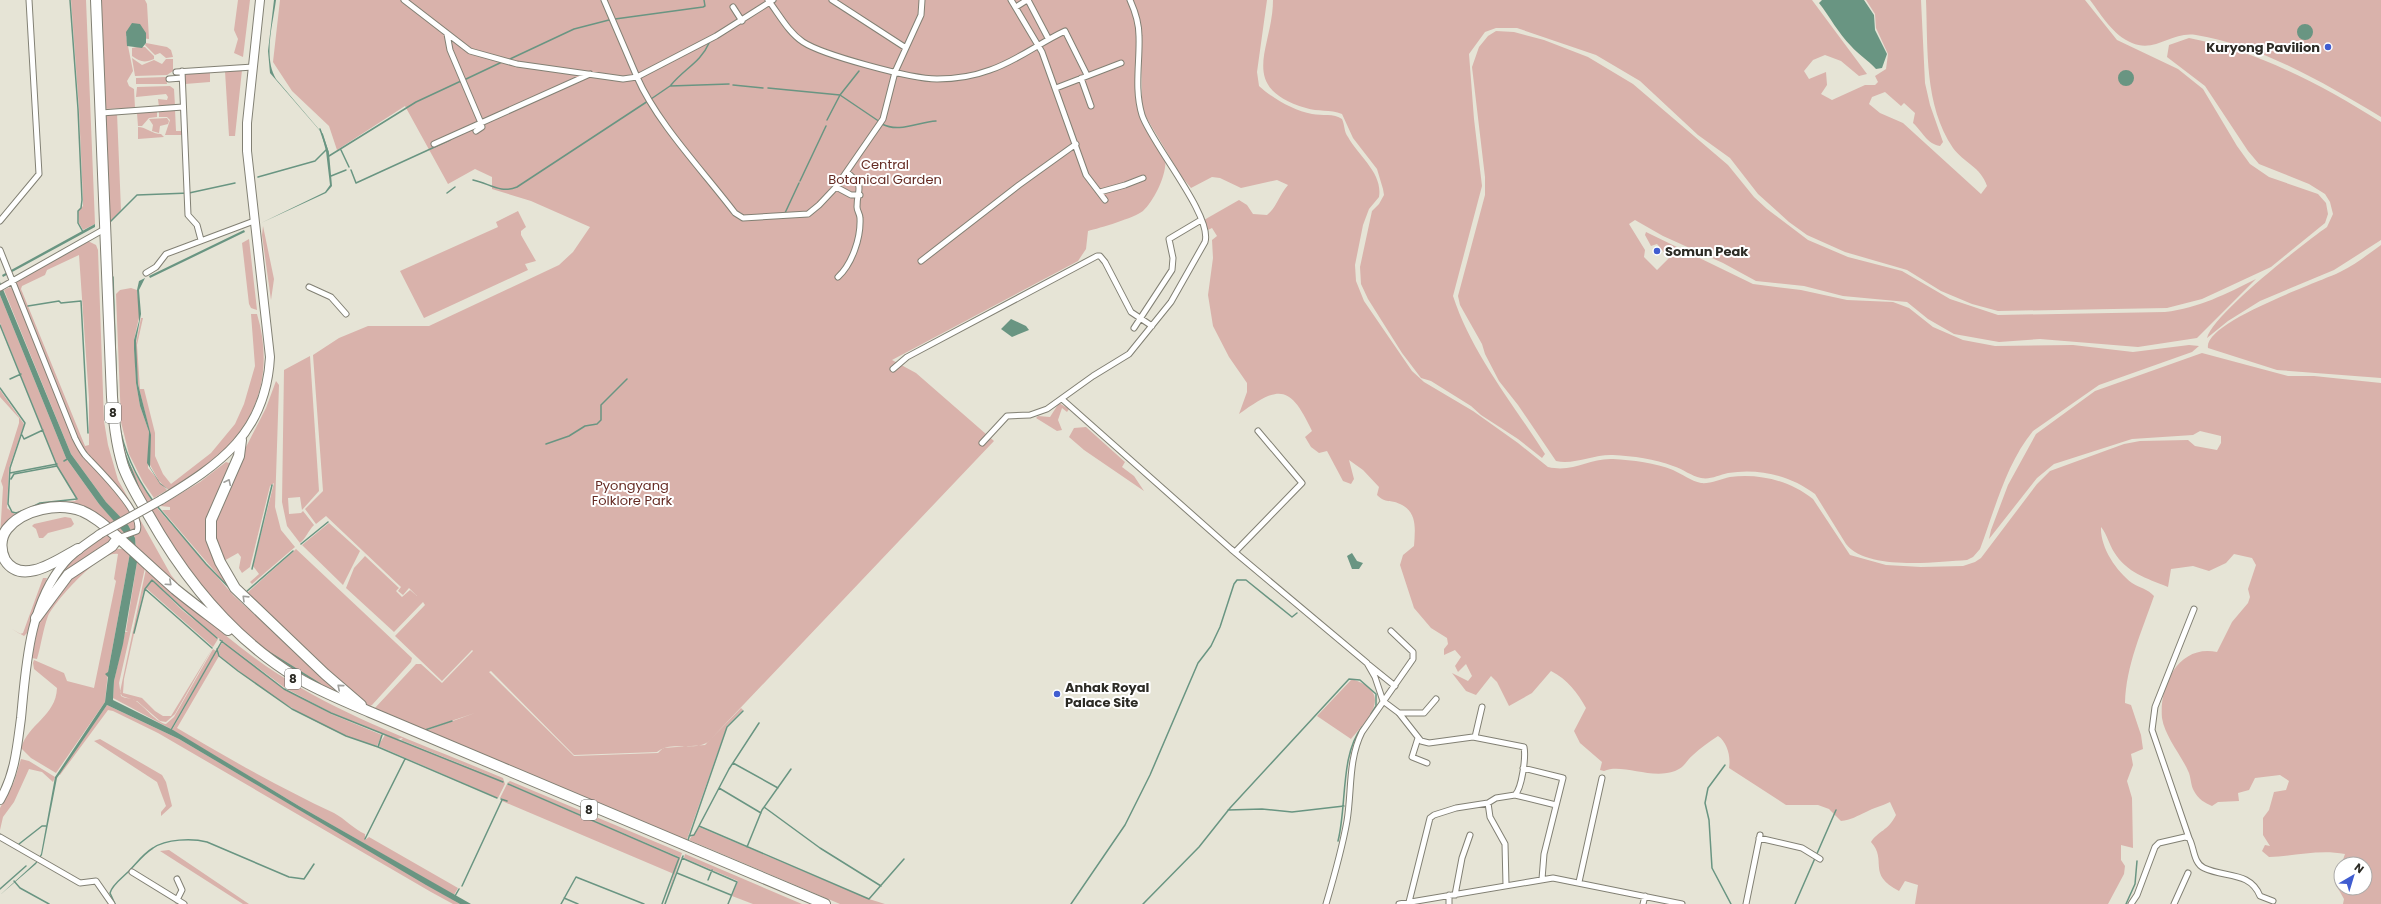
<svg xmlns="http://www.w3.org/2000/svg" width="2381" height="904" font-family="Poppins,sans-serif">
	<rect width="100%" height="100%" fill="#e6e4d6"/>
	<path fill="#d9b2ab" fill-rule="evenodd" d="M71,0H86L95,224L83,230L79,223L78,211L83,206V200L79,109Z
		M99,0H145L147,4L149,39L126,36L133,71L127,81L129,86L134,89L135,108L103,109Z
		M238,0H250L243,57L234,53L238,39L234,30Z
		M280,0H1128L1137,27L1138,104L1165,158C1168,173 1154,201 1143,211C1134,218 1100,228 1088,231L1086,249L1078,261L892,360L916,373L994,441L708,742C692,752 671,740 657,752L574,755L491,671L489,672L574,756L658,753L663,748L705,745L741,708L743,710L727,726L686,842L425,731L475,713L421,731L374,709L416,664H421L442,683L473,651L472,650L442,681L395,636L425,605L423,602L394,632L346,588L354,568L365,556L399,588L396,591L402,597L410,590L417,596L409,588L403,595L398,591L401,587L326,516L316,524L305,509L323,491L313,355L339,338L368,326H429L559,265L573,252L590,227L531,201L492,189V177L475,169L448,184L405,106L337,150L329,126L292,91L273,62Z
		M1133,0H1267L1257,72L1259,86C1272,98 1294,111 1312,114C1322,116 1334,113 1342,119C1345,126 1344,132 1348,137C1359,157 1383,173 1379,197L1369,209L1363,225L1355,265L1356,281L1364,301L1412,371L1424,382L1473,411L1518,443L1548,467C1574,473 1588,458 1613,459C1632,460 1656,463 1673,470C1682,474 1691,481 1701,483C1710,484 1721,479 1730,477C1760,473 1790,481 1813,499L1850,555L1886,565L1921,567L1963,566L1975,562L1981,558L2037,484L2050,471L2124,444L2140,441L2188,440L2195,446L2217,450L2221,443V436L2200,431L2193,435L2132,439L2054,464L2037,478L1989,539L1991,530L2008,485L2036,434L2095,391L2202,353L2288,376H2314L2381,383V904H2343L2344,899L2335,883L2345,854C2319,849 2295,856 2269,857L2262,851L2265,845L2270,846L2263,835V818L2269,810L2274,792L2286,790L2289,781L2280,775L2255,778L2249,790L2238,793L2239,801L2218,802L2212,806C2205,803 2198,799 2194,791C2191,786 2191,779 2189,773C2182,756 2165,737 2162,718C2159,685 2179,644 2217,652L2232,622L2248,603L2250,597L2248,589L2256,565L2252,558L2234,554L2226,563L2209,571L2193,566L2171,569L2168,587C2146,578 2127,573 2114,552C2109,544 2107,534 2101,527C2100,547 2116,571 2132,583C2140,588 2148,589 2154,596C2142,631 2126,665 2125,703L2131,705L2141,735L2143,749L2131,754L2133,765L2127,781L2132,798L2133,848L2121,845V860L2125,866L2124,874L2108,904H1915L1918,885L1905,881L1899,891C1866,874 1888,861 1871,842C1878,831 1888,831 1896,815L1890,802C1882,806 1873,808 1866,812C1857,816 1851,820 1841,821L1829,809L1818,805H1786L1729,768C1731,756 1727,742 1718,736C1709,742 1700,748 1693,755C1686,761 1685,767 1675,771C1651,780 1622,763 1604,771L1600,770L1602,762L1580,743L1574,731L1586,708C1577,692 1568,680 1551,671L1532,693L1509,706L1497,682L1491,676L1476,695L1466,691L1452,673L1468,681L1472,676L1466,664L1458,672L1455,666L1461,657L1455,650L1444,655V649L1448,644L1447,638L1431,628L1414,608L1400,565L1403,555L1414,546C1415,530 1418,512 1400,504C1390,499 1386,504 1377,495L1379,487L1363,470L1349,460L1354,479L1351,484L1343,481L1327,451L1319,453L1311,447L1305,437L1312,431C1290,384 1279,385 1239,414L1247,392V383L1229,357L1213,326L1208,295L1213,258L1212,240L1217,236L1212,228L1208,230L1204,220L1239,200L1247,205L1253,214L1267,215C1277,207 1279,195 1288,185L1277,180L1241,188L1220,178L1212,177L1191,188L1181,176L1146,117L1142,106L1141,46ZM2341,864H2365V888H2341Z
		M1273,0H1812L1867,74L1859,76L1841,61L1825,55L1813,60L1804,71L1809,79L1826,72L1827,85L1821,94L1832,100L1865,85H1875L1878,82L1875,76L1886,69L1888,54L1876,28L1875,14L1866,0H1921L1925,83L1930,105L1943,142L1940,146C1927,144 1922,131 1913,123L1915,113L1904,103L1901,106L1885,92L1872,97L1869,104L1880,113L1903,123L1981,194L1987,186C1981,167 1963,162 1953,148C1924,105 1928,49 1926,0H2085L2117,40L2178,69L2203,89L2237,146L2250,164L2269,177L2318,194L2326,203L2328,214L2325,223L2271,267L2202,299L2167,308L1998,311L1972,304L1941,291L1907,270L1845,252L1807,235L1789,222L1758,194L1730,158L1698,135L1640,81L1596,55L1517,28H1496L1485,32L1469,54L1474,119L1482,186L1453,296C1472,354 1512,402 1545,454L1542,458L1518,439L1481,415L1471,406L1431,381L1421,378L1402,353L1368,299L1361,284L1360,267L1372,211L1379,204L1384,195L1383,189L1377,169L1353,138L1342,114C1330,109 1318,112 1306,108C1236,87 1273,48 1273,0Z
		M2090,0H2381V117C2324,83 2262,46 2196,35C2172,31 2156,53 2132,43C2113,35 2102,16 2090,0Z
		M1496,31L1514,32L1544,40L1588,57L1633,84L1728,165L1754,197L1767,209L1808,240L1848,257L1902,271L1950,299L1998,315L2165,312C2199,308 2226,294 2256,279L2197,338L2138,347L2040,339L1999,342L1954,334L1928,319L1907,302L1843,296L1804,286L1756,281L1723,263L1663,236L1635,220L1629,224L1645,250L1644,257L1657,270L1669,258L1657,244L1651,246L1645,235L1646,232L1753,284L1801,290L1847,300L1893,302L1909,308L1933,327L1963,340L1995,346L2073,345L2133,352L2189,345L2199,346L2192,352L2099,385L2033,431C2006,464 1995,509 1980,549L1973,557L1967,560C1936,562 1867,571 1846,544L1815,494C1790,475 1758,468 1728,473C1719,475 1710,480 1701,478C1691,476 1683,469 1673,466C1655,459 1633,456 1613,455C1594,454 1575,465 1556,461L1518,405L1499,381L1485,354L1482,344L1460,305L1458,296L1485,195V177L1472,67L1479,47L1488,36Z
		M2189,38C2258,51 2322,85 2381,122V240L2334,270L2260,301L2228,321L2207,338C2213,314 2304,243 2327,227L2333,214L2330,202L2325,194L2309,184L2259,164L2248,151L2205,86L2167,57L2169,45Z
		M146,43L167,47L171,50L173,57L166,58L160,53L155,55L145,45Z
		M137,47H145L154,56V59C145,63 140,62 132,56V48Z
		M132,58L142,65L154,60L162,64L166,59H173V71L167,75L135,76Z
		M242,70L235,136H229L225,71Z
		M210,72V82L185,84V73Z
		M166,77L167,84H136V78Z
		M170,86L174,89L175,106L159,107L158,99L167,100L168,97L166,94L136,97L137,87Z
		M175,110L176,131H182L183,135H165L170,120L167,117H159V111Z
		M157,111V117L149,118L142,126H138L137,113Z
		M117,113L121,210L112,220H109L104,116Z
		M167,118L169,121L168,124L160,126L159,133L152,131L153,125L149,119Z
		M138,127C146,127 152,134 161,134L164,137L138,139Z
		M518,211L526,227L521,231V235L536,261L525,264L528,270L424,318L400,271L498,227L496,222Z
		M263,226L274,279L271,300L262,235Z
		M249,239L257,310L251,308L249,304L242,243Z
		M88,241L96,245L98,250L104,421L108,445L118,480L171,575L190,598L137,551L134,535L141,528L139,520L78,441L15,282ZM79,255L89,399V445L85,446L21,289L22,286L45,275L47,270Z
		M2381,245V378L2277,370L2208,348C2203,322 2320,282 2340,272C2355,265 2368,254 2381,245Z
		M10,287L13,289L73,439L125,504L135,521V530L132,531L106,502L71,454L4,290Z
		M131,288L137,290L140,313L134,340L136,383L140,406L149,432L148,468L167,490L154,498L143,482L129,454L121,422L116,294L120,290Z
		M0,295L66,458L99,504L125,532L118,533L93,514L45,507L0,537L3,487L1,481L19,423V418L0,397V390L24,424L9,468L7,508L16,515L41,504L75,501L77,499L57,466L0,323Z
		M251,314H257C276,378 254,433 200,470C191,476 180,486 169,490L160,483L149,463L150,432L138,384L135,348L141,318H143L137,345L140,389H144L155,433V456L163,474L171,484L211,453L235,424L244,404L255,366Z
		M310,356L319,491L302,510L300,497L288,498L289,514L301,513L303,511L314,525C308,531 306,538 300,543L287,526L282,502L284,370Z
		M276,381L279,385L275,507L281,530L295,547L252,584L250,582L259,574L253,566L274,483L270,486L250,567L242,573L239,568L241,557L238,553L222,562L216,543L215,525L219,510L241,465L246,447L266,408Z
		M1059,403L1069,409L1067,412L1062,408L1058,420L1062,430L1057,431L1036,418L1038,416L1050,417Z
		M1086,427L1125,462L1122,467L1134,476L1144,491L1084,450L1069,437L1074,428Z
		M127,460L158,509L234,596L347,698C315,681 284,664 256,642C199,596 154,528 127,460Z
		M226,462L232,464L207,537L256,613L235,595L162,510H170V507L160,506L200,482Z
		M65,517L71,518L74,524L71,527L48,533L43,538H39L36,529L32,526L34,524Z
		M329,523L360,551L343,585L302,545Z
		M109,535L111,541L49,598C58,570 82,546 109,535Z
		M114,549H126L130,553L108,672L105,702L56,773L31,758L21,748C28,724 56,716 57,688L34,669L33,663L34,660L64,673L67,681L94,688L116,581L114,579L118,554C101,549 55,601 48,616C43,629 41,646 37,659L32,658L39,620L67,582Z
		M296,549L412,658L411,662L372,705L368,707L246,594Z
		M137,562L145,568L119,683L121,696C126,699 132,698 136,701C145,707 157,723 166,724L174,717L213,649L216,651L171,729L113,698L114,681L125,632H128L126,631Z
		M146,569C190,603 231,644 278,674C347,719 428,746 503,778L505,784L498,798L378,746L385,735L498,779L401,740L403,738L397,739L383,734L332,713L285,688L197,622L152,579L143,593L124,679L123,693L142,698L155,711L163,716H171L212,649L175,714L166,722L160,721L137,701L122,696L120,692Z
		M43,578H47L27,633L24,636L12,629L20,634L23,633Z
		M152,580L182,610L218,639L213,647L146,588Z
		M222,643L226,644L284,689L331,714L382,735L377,746C320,731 265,693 220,656L218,649Z
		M217,650L219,656L177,728C229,759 281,788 334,813C345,819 354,829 365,834V840L369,837L458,888L454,895L299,806L172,730Z
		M1352,679C1394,693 1369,718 1351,739L1317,716Z
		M107,705L179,739L460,904H453L431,892L158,733L113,711L108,710L60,775L58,774Z
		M100,739L162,775L166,782L172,806L161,816V812L166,806L157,782L94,741Z
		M21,759L29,761L55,777L53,782L42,772L29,769L14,802L3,817L0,830V808L14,782Z
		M510,781L682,853L665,904L679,857L507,783Z
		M507,784L678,858L674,874L502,801L503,799L500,798Z
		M699,827L869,899L885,904H840L689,840Z
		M169,850L249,904H243L160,851Z
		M685,854L802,904H753L732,896L738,881L684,858Z"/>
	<path fill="#699582" d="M274,0H276C273,24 263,57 276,79L323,134L329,153L332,186L326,193L261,223L325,192L330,185L326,151L321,132L270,73L268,51Z
		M1822,0H1864L1874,15L1875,30L1887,54L1882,68L1876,69C1868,60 1858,54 1851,46C1838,33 1830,17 1819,3Z
		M132,23L140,24L146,33V43L142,48L127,46L126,32Z
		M2297 32a8 8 0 1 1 16 0a8 8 0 1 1-16 0Z
		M2118 78a8 8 0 1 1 16 0a8 8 0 1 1-16 0Z
		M95,224V227L3,277L2,275Z
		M244,230L245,232L150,278L149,276Z
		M145,278L139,290L141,314L136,341L138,384L151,435L150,467L160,483L169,490L160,484L147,463L149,432L140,406L136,383L134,349V340L139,321L137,290L139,281Z
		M0,282L71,454L106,502L128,525L135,538L137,562L123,644L114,681L113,700L173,730L299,806L471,904H460L426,885L179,739L107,705L57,778L42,855L36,864L0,895L36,862L41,854L55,777L105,702L108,677L105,674L108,672L130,553L127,536L99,504L66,458L0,295Z
		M1011,319L1026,326L1029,330L1012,337L1001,329Z
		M1352,553L1357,561L1363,563L1359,569H1352L1347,556Z"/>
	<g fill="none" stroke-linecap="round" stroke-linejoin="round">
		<path stroke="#699582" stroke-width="1.5" d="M70,0L78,109L82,200L81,208L78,211V223L83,232
			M615,19L703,7L705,6L704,0
			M510,59L574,29L609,20
			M464,80L502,62
			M671,85C684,69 701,62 709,43
			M733,85L763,88
			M768,88L840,95L880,122
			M651,99L670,86L729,84
			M827,120L840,95L859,71
			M882,124C899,133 918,122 936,121
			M320,129L328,152
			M341,150L349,167
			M329,156L416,102L461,81
			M351,170L356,183L450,140
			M331,176L346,170
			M258,177L315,161L326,150
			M473,180C489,183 500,194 517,187L648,101
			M800,181L826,126
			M447,193L455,187
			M785,213L799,183
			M110,222L137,195L189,193L235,183
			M113,277L117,401
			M28,306L59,301L61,303L81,301L88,433
			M0,325L57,466L77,499L40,503L32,507
			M10,379L21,374
			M0,388L25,423L10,468L8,504L12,512L16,513L22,511
			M119,423C124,453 136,477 153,501
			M22,435L24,439L43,430
			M546,444L569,436L585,426L597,424L601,420V405L627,379
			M124,451L138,486
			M64,461L69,458
			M10,473L57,464
			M11,479L14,474L57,466
			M157,506L206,564L245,604
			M301,544L328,522
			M252,569L272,485
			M145,589L152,580L183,609L217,638
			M246,592L293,551
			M134,633L145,589L212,648
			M220,640L284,689L331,713L503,782
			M217,649L219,656L238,671L292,709L346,736L378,747L497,798
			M267,651L320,684
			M171,730L222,641
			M425,730L452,721
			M378,747L382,735
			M733,763L778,788
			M1725,765L1708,788L1705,803L1709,820L1712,868L1731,904
			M508,784L679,858L662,904
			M719,788L761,813
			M501,799L507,801
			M764,807L820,848L881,886
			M1228,810L1262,809L1292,812L1344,806
			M699,826L869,899L904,859
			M689,836L694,835L699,826L729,769L759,723
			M365,839L405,759
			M688,840L727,727L743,711
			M1338,841C1347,806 1340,755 1362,727
			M19,844L42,826H46
			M747,847L762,810L791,769
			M682,858L737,882L728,904
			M677,873L731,895
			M708,880L712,870
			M14,881L20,888L49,904
			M462,886L502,800
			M0,889L26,866
			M455,896L459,889
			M564,898L578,904
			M115,904L110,893C112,885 122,878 128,872C136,864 143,854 153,848C166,839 192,838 207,842L289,877L304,879L314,864
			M561,904L576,877L644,904
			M665,904L683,856
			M1071,904L1125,825L1150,775L1198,663L1211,646L1220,627L1234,584L1237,580H1246L1292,617L1297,613
			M1143,904L1199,847L1230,808L1349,679L1360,680L1376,694V706L1371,714
			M1795,904L1836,810
			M2126,904L2135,884L2137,861"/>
		<g stroke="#828074" stroke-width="7">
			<path id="minor" d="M404,0L470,51L517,64L623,79L637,77C657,123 704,172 735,213L743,218L808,214L819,205L836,187L883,119L895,72L921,15L922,0
				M604,0L637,77L716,36L773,0
				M768,0C779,14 788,32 803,42C823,55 911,79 937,79C954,79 974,76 990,70C1017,61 1039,43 1065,31L1087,75
				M832,0L906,48
				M1011,0L1042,52L1086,175L1105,200
				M1028,0L1048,38
				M733,7L742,21
				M1016,7L1027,0
				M447,34L450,50L481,123L482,127L476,131
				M182,71L188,215L197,225L201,240
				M176,72L253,67
				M1081,78L1091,106
				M169,79L182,78
				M1056,88L1121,63
				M101,113L183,107
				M434,144L590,74
				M836,187L851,195H860
				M1100,192L1125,185L1143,178
				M0,221L39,174L29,0
				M0,250L75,438C78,444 81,450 85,455C96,467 145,514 137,531L118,538
				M921,261L1019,185L1076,144
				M146,273L156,267L166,254L254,221
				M838,277C852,264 861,238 860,218C860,214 857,211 857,207C857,186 866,189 847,172
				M309,287L331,297L346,314
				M0,288L101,231
				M1134,328L1172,270L1173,258L1169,239L1201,220
				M893,369L907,357L1097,256H1100L1105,262L1131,312L1152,326
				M1062,399L1231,549L1367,663L1375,677L1383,701L1399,713L1421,741L1429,743L1473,737L1524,747C1526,757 1522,788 1515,795L1496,798L1488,803L1456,808L1434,815L1430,818L1409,902
				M982,443L1007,416L1030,415L1047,409L1093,376L1129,354L1171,302L1205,242C1213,216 1151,143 1142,115C1134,89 1140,62 1139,36C1139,23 1135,11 1130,0
				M1235,552L1302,483L1258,431
				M1369,665L1395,686
				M1399,713H1424L1436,699
				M1475,737L1482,707
				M1418,738L1412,757L1427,763
				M1523,768L1563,778L1544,854L1542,879
				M1515,795L1556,805
				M1488,803L1490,817L1505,844L1506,885
				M0,837L80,883L96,881L112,904
				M1759,838L1802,848L1820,859
				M2189,838L2152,730L2155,707L2194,609
				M132,872L184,904
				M177,879L182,890L177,900
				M1579,882L1602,778
				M1449,895V904
				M1455,895L1462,858L1470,835
				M1326,904C1334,877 1342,849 1347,821C1352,791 1348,760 1362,732L1413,659V652L1391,631
				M1399,904L1553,878L1682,904
				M1643,904L1645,896
				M1746,904L1760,835
				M2131,904L2137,895L2155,847L2159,843L2185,837L2189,838C2194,846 2193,863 2204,868C2225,878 2250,871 2260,896L2273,901
				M2174,904L2188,873"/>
		</g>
		<g stroke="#828074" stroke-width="10">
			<path id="primary" d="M161,500C220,464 266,433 270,357L247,151V123L260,0
				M0,800C15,774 17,748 21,718C26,666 29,604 65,562C74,551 88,543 100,534"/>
		</g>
		<g stroke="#828074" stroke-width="12">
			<path id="motorway" d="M96,0L112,397C114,421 116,443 123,466C129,483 139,499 148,514C184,578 232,638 296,677C319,691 345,701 370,712L825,904
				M241,440L239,456L211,520V539L220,562L235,588L325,674L361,705
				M78,549C59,559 22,587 5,560C0,550 0,538 7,529C23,509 59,502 82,511C98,518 108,529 121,540C139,556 157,573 175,589C192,603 210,616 228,630
				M36,618L68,575L112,546L118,538"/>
		</g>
		<use href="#minor" stroke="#fff" stroke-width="5"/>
		<use href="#primary" stroke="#fff" stroke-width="8"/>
		<use href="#motorway" stroke="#fff" stroke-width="10"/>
		<g stroke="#828074" stroke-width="10" stroke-linecap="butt">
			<path id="primary-bridge" d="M100,534L161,500"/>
		</g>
		<use href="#primary-bridge" stroke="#fff" stroke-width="8"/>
	</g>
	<defs><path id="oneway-chevron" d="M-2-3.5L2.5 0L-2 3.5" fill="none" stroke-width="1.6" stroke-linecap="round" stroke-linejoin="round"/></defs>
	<g stroke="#a0a09d">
		<use href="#oneway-chevron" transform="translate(228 482) rotate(-64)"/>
		<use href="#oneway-chevron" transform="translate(169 583) rotate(42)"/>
		<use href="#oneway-chevron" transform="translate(245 598) rotate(-136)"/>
		<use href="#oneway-chevron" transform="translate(340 687) rotate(-139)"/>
	</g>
	<g fill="#405dd0" stroke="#fff" stroke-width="1.5">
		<circle cx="2328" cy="47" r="4"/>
		<circle cx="1657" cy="251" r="4"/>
		<circle cx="1057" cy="694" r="4"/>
	</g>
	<g text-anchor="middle" stroke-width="4" stroke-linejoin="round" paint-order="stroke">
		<g fill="#fff" stroke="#6b6b66" stroke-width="1">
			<rect x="105" y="403" width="16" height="20" rx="3"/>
			<rect x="285" y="669" width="16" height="20" rx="3"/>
			<rect x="581" y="800" width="16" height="20" rx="3"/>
		</g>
		<g font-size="12" font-weight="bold" fill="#2c2b25">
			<text x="113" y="417">8</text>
			<text x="293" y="683">8</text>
			<text x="589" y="814">8</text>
		</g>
		<g font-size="13" font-weight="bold" fill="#2c2b25" stroke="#fff" text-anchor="start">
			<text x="2320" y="52" text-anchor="end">Kuryong Pavilion</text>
			<text x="1665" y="256">Somun Peak</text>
			<text x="1065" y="692">Anhak Royal<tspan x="1065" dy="15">Palace Site</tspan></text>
		</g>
		<g font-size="13" fill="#652b23" stroke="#fff">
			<text x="885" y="169">Central<tspan x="885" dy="15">Botanical Garden</tspan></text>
			<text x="632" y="490">Pyongyang<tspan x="632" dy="15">Folklore Park</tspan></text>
		</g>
	</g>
	<g transform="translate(2353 876) rotate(38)"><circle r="19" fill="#ffffff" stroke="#abaaa8"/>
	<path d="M0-3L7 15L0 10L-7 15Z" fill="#405dd0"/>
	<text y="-6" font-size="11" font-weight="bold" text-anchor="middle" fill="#2c2b25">N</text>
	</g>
</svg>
